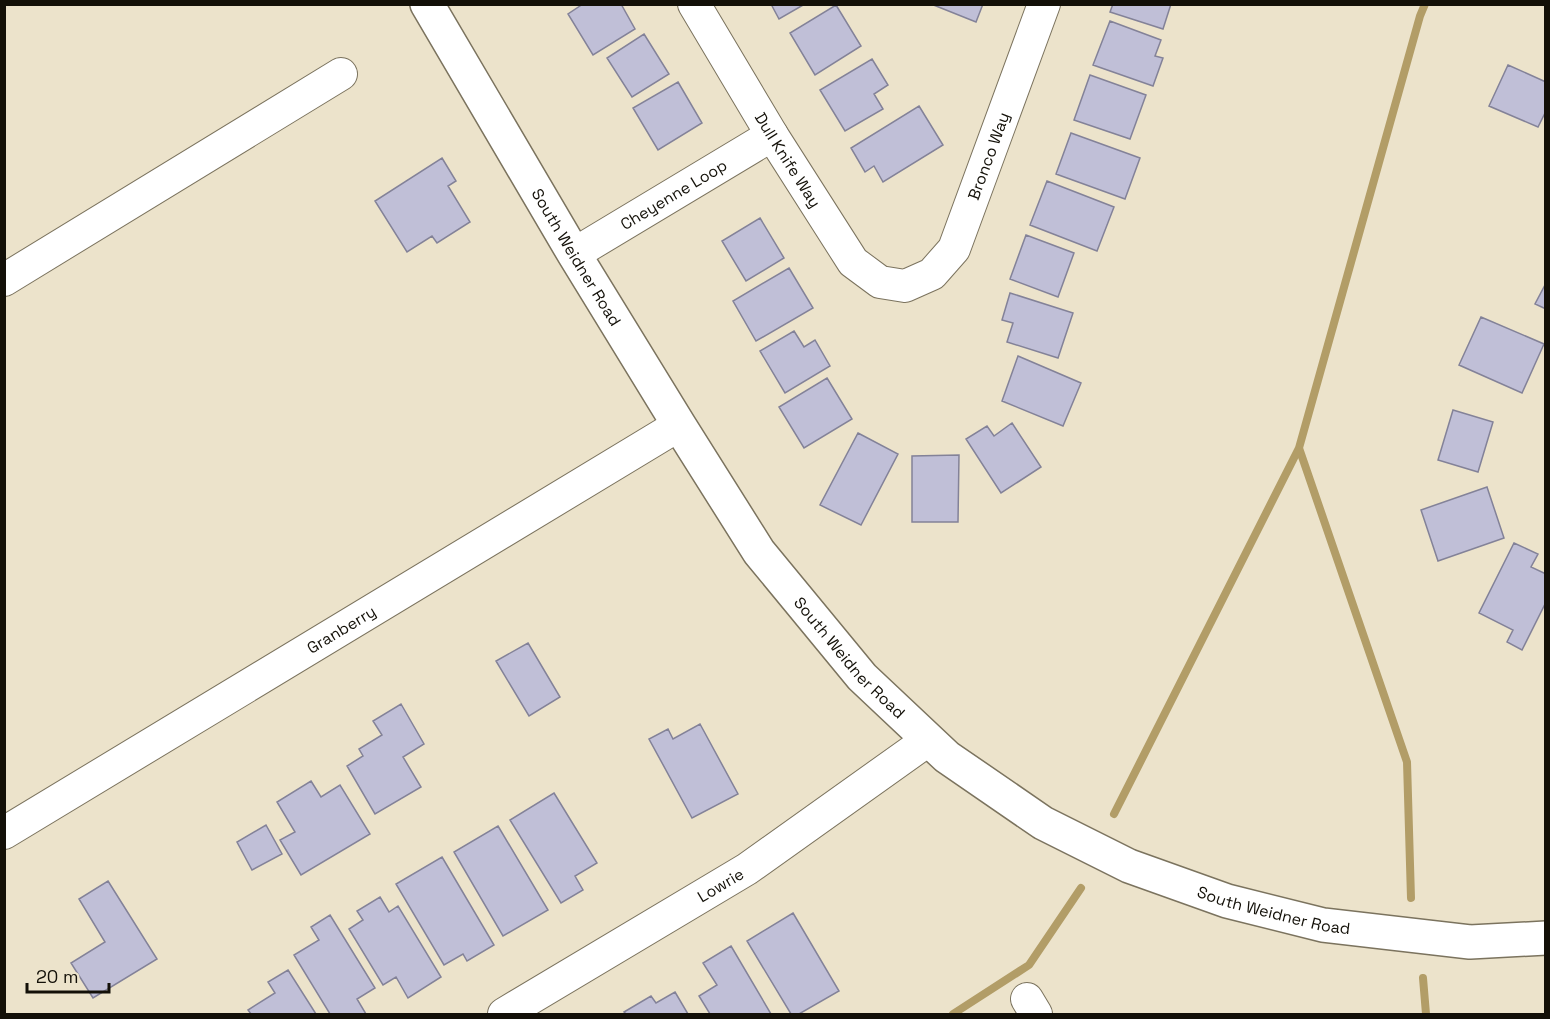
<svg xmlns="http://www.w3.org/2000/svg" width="1550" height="1019" font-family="'Space Grotesk',sans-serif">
	<rect width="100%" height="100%" fill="#ece3cb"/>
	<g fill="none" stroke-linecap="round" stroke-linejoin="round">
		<path stroke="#b29d67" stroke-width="8" d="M1299,448L1407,762L1411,898
			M1114,814L1299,448L1420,16L1425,4
			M1423,978L1426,1014
			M953,1014L1029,965L1081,888"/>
	</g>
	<path fill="#c0bfd7" stroke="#838298" stroke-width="1.5" d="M583,4H621L635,29L593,55L568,14Z
		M771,4H805L779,19Z
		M931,4H983L976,22Z
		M1113,4H1171L1163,29L1110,12Z
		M836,5L861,46L815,75L790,33Z
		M1110,21L1161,40L1155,56L1163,58L1153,86L1093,65Z
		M644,34L669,74L632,97L607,58Z
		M872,59L888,85L874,94L883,109L845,131L820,90Z
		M1508,65L1546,82V111L1538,127L1489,106Z
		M1090,75L1146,95L1130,139L1074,120Z
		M678,82L702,123L658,150L633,108Z
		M919,106L943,145L883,182L874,166L865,172L851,148Z
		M1071,133L1140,158L1125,199L1056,174Z
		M442,158L456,181L448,186L470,222L437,243L432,236L407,252L375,201Z
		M1047,181L1114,207L1097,251L1030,225Z
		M760,218L784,258L746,281L722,241Z
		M1026,235L1074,253L1058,297L1010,279Z
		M789,268L813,308L756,341L733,301Z
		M1546,283V309L1535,304Z
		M1010,293L1073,313L1058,358L1007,342L1013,323L1002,320Z
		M1481,317L1544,344L1522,393L1459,365Z
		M794,331L804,347L815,340L830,366L785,393L760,351Z
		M1018,356L1081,383L1063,426L1002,401Z
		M827,378L852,419L804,448L779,407Z
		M1453,410L1493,422L1478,472L1438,460Z
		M1012,423L1041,467L1001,493L966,439L987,426L994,436Z
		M858,433L898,454L861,525L820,505Z
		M959,455L958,522H912V456Z
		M1487,487L1504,538L1438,561L1421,510Z
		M1514,543L1538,554L1531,567L1546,574V602L1522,650L1507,642L1513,630L1479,613Z
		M528,643L560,697L529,716L496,661Z
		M401,704L424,744L403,757L421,787L375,814L347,766L363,756L359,749L382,735L373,721Z
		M700,724L738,794L692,818L649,739L668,729L673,739Z
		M311,781L321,797L340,785L370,834L301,875L280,840L295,832L277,802Z
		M554,793L597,863L575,876L583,890L561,903L510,820Z
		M266,825L282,854L252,870L237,842Z
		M498,826L548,910L503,936L454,852Z
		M442,857L494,945L467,961L463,954L444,965L396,884Z
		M108,881L157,959L93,998L71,963L105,942L79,899Z
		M380,897L389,912L398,906L441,977L408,998L396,977L383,985L349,929L363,920L357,911Z
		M793,913L839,991L799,1014H791L747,941Z
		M330,915L375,988L357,999L366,1014H330L294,955L319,940L311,927Z
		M731,946L771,1014H710L699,996L717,985L703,963Z
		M288,970L316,1014H251L248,1010L275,993L268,982Z
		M675,992L688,1014H626L624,1012L651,996L656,1003Z"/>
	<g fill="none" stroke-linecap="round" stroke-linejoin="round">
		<g stroke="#7b735e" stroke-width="34">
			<g id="minor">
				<path id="s1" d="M694,4L772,135L853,262L880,282L905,286L932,274L954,249L1044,4"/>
				<path id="s2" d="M574,254L772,135"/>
				<path d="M4,280L341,74"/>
				<path id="s3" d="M4,833L679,425"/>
				<path d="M1027,999L1036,1014"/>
				<path id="s4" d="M504,1014L747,869L928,740"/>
			</g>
		</g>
		<g stroke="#7b735e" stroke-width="36">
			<g id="major">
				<path id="s5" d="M427,4L574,254L679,425L759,552L862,677L947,757L1043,823L1129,866L1227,901L1323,925L1470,942L1546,938"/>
			</g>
		</g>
		<use href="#minor" stroke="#fff" stroke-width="32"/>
		<use href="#major" stroke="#fff" stroke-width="33"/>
	</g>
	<g text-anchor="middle" stroke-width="4.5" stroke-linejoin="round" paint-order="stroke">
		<g font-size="16" fill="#131008" stroke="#ece3cb">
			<text dy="6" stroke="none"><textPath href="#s1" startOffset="524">Bronco Way</textPath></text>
			<text dy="6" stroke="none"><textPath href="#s1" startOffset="182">Dull Knife Way</textPath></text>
			<text dy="6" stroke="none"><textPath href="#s2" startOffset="116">Cheyenne Loop</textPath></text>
			<text dy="6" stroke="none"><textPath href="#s5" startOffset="294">South Weidner Road</textPath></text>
			<text dy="6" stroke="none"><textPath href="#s3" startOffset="394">Granberry</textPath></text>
			<text dy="6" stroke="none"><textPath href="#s5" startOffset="780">South Weidner Road</textPath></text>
			<text dy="6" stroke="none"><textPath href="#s4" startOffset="252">Lowrie</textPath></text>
			<text dy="6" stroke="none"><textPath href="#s5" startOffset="1284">South Weidner Road</textPath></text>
		</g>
	</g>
	<rect width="1550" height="1019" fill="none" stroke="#131008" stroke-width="12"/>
	<path d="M27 983v9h82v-9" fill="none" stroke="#131008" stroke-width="3"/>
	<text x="36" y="983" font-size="18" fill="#131008" stroke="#ece3cb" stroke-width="4.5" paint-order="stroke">20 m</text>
</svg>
